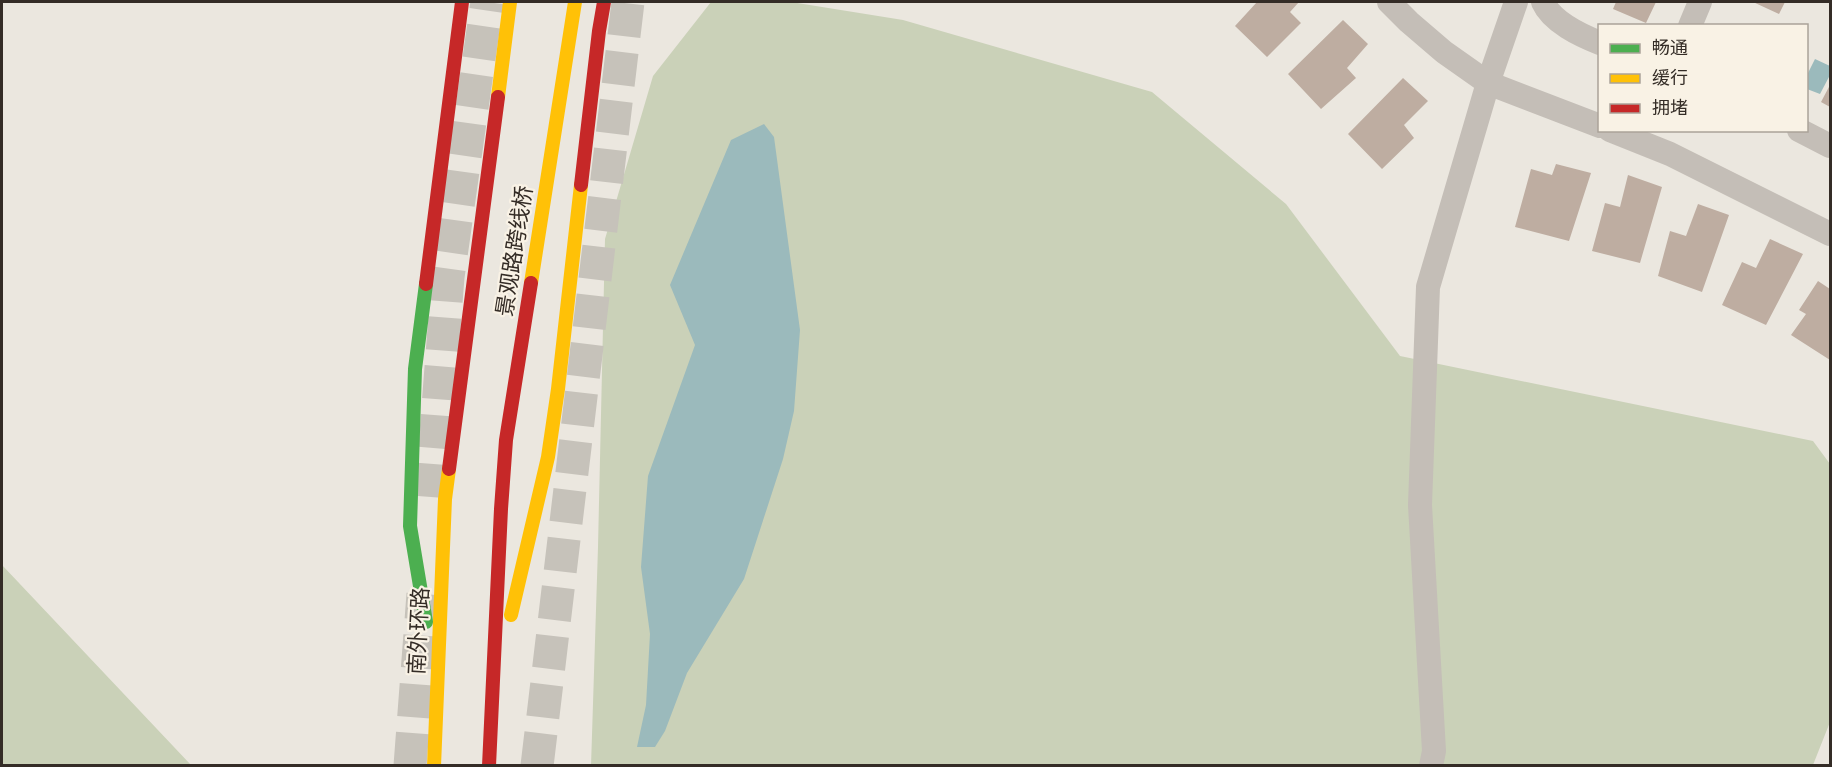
<svg xmlns="http://www.w3.org/2000/svg" width="1832" height="767" font-family="Mulish,'Noto Sans SC',sans-serif">
	<rect width="100%" height="100%" fill="#ebe7df"/>
	<path fill="#cad1b8" d="M711,2H791L903,20L1152,92L1286,204L1400,356L1813,441L1830,464V722L1813,765L591,766L598,547L605,239L653,76Z
		M2,565L191,765H2Z"/>
	<path fill="#9bbabc" d="M1815,59L1830,66V75L1820,94L1807,89V75Z
		M764,124L774,137L800,330L794,411L783,459L744,579L687,673L665,731L655,747H637L646,705L650,634L641,567L648,476L695,345L670,285L731,140Z"/>
	<path fill="#beada1" d="M1257,2H1299L1290,12L1301,23L1267,57L1235,26Z
		M1616,2H1656L1646,23L1613,9Z
		M1753,2H1785L1779,14Z
		M1343,20L1368,44L1347,68L1356,78L1321,109L1288,74Z
		M1403,78L1428,101L1404,125L1414,138L1382,169L1348,134Z
		M1830,85V107L1821,102Z
		M1556,164L1591,173L1569,241L1515,227L1531,169L1552,175Z
		M1628,175L1662,187L1640,263L1592,251L1605,203L1620,207Z
		M1698,204L1729,215L1702,292L1658,276L1670,231L1686,236Z
		M1770,239L1803,254L1766,325L1722,305L1742,262L1756,268Z
		M1818,281L1830,289V360L1791,335L1806,314L1799,310Z"/>
	<g fill="none" stroke-linecap="round" stroke-linejoin="round">
		<path stroke="#c6c2ba" stroke-width="33" stroke-dasharray="33 16" stroke-linecap="butt" d="M431,497L448,277L487,2
			M410,766L423,594
			M537,766L628,2"/>
		<path stroke="#c4beb7" stroke-width="24" d="M1389,2L1409,22L1444,52L1488,83L1600,126
			M1543,2C1552,22 1580,35 1600,43
			M1690,26L1700,2
			M1610,130L1670,154L1830,234
			M1799,130L1830,146
			M1431,766L1434,751L1420,505L1428,287L1488,83L1516,2"/>
		<path stroke="#4caf50" stroke-width="14" d="M426,284L415,369L410,526L426,622"/>
		<path stroke="#ffc107" stroke-width="14" d="M498,97L510,2
			M531,283L575,2
			M511,615L548,457L558,389L581,185
			M434,766L445,499L449,469"/>
		<path stroke="#c62828" stroke-width="14" d="M581,185L599,31L604,2
			M426,284L462,2
			M449,469L498,97
			M489,766L501,509L506,440L531,283"/>
	</g>
	<g text-anchor="middle" stroke-width="4.5" stroke-linejoin="round" paint-order="stroke">
		<g font-size="22" fill="#342c26" stroke="#f9f2e5">
			<text transform="translate(514 251) rotate(-81)" y="8">景观路跨线桥</text>
			<text transform="translate(418 631) rotate(-87)" y="8">南外环路</text>
		</g>
	</g>
	<rect width="1832" height="767" fill="none" stroke="#342c26" stroke-width="6"/>
	<rect x="1598" y="24" width="210" height="108" fill="#f9f2e5" stroke="#aaa399" stroke-width="1.5"/>
	<rect x="1610" y="44" width="30" height="9" fill="#4caf50" stroke="#aaa399" stroke-width="1.5"/>
	<text x="1652" y="54" font-size="18" fill="#342c26">畅通</text>
	<rect x="1610" y="74" width="30" height="9" fill="#ffc107" stroke="#aaa399" stroke-width="1.5"/>
	<text x="1652" y="84" font-size="18" fill="#342c26">缓行</text>
	<rect x="1610" y="104" width="30" height="9" fill="#c62828" stroke="#aaa399" stroke-width="1.5"/>
	<text x="1652" y="114" font-size="18" fill="#342c26">拥堵</text>
</svg>
